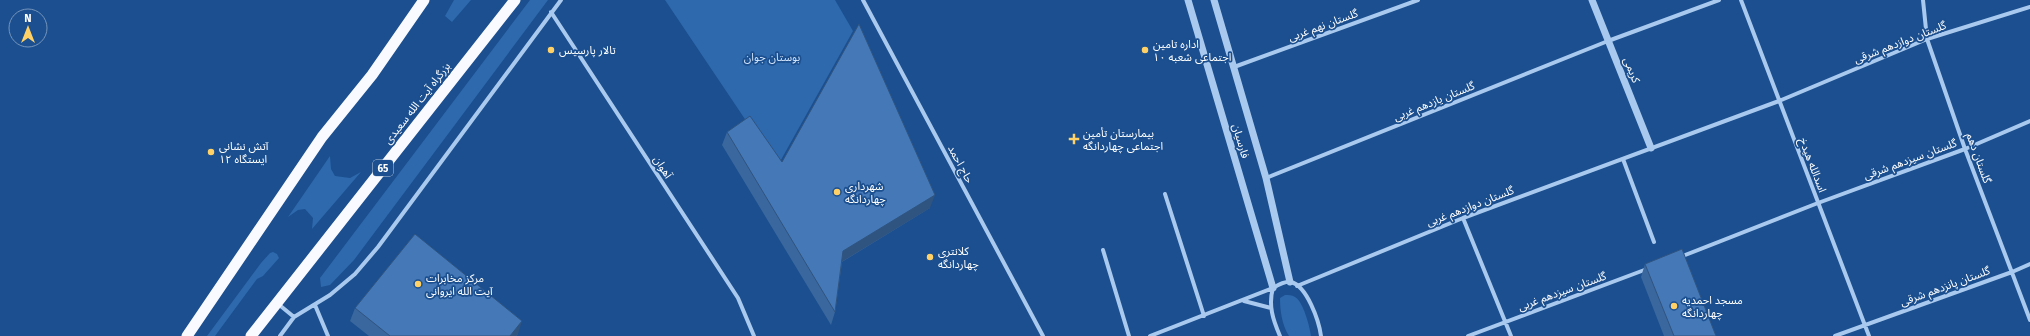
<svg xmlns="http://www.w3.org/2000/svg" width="2030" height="336" font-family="'Fira Sans','Noto Sans Arabic',sans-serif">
	<rect width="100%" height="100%" fill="#1b4f8f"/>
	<path fill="#2e69ad" d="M454,0H471L452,22L445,16Z
		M530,0H548L354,260L330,285L321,287L320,278Z
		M665,0H835L853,31L777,167Z
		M330,156L331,169L335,176L350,178L361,172L312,229L313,218L305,209L298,210L288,217Z
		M273,252L277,254L279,258L263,276L257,279L215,336H207L261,263L270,253Z
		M1285,295C1288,295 1292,295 1295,297C1303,301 1310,327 1311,336H1289C1282,325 1280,311 1280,298Z"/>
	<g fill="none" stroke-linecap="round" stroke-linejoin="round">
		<path stroke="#a9c9ee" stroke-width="4" d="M863,0L1043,336
			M1741,0L1869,336
			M1923,0L1927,39L1965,149L2030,320
			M551,12L738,298L754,336
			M1234,67L1418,0
			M1623,159L1654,242
			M1266,178L1608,41L1719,0
			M1165,194L1204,316
			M1463,218L1511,336
			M1103,250L1129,336
			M1680,257L1818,203L1965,149L2030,121
			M1297,286L1463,218L1779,101L1927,39L2030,7
			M1244,301L1271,308
			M277,303L294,317
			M315,305L328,336
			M280,336L294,317L330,295L355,274L378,247L561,0
			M1150,336L1273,288
			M1280,336C1273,320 1268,305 1273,288C1278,285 1285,281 1291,282C1307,286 1319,321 1321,336
			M1468,336L1647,269
			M1835,336L2012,272L2030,264"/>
		<path stroke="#a9c9ee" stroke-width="7" d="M1188,0L1273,288
			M1214,0L1266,178L1290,282
			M1592,0L1651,148"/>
		<path stroke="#f8faff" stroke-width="11" d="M187,336L322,137L372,75L424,0
			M251,336L515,0"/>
	</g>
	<path fill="#3a679d" d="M727,132L782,162L930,208L842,262L835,312L831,325L722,145Z
		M1645,264L1716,336H1664L1641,277Z
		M355,308L518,334L516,336H369L350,321Z"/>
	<path fill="#305480" d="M935,195L930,208L838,264L843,251Z
		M522,321L518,334L516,336H510Z"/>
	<path fill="#4478b7" stroke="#305480" d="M859,24L935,195L843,251L835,312L727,132L750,116L782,162Z
		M415,234L522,321L510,336H390L355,308Z
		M1682,249L1716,336H1674L1645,264Z"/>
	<g fill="#ffd166" stroke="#1b4f8f" stroke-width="1.5">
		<circle cx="551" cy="50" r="4"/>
		<circle cx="1145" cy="50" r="4"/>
		<path d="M1072 133h4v4h4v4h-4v4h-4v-4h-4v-4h4z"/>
		<circle cx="211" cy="152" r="4"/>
		<circle cx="837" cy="192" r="4"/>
		<circle cx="930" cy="257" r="4"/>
		<circle cx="418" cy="284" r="4"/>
		<circle cx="1674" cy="306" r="4"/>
	</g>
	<g text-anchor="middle" stroke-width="3.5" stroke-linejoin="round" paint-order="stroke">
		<rect fill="#1b4f8f" stroke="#bbcadd" stroke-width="1" x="373" y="160" width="20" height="16" rx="3"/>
		<g font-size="10" font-weight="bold" fill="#fff">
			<text x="383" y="172">65</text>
		</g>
		<g font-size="11" fill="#fff" stroke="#1b4f8f">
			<text transform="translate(1323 25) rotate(-20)" y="4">گلستان نهم غربی</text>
			<text transform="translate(1900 42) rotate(-21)" y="4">گلستان دوازدهم شرقی</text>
			<text transform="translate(1632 70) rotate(68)" y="4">کریمی</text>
			<text transform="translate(1434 101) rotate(-22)" y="4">گلستان یازدهم غربی</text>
			<text transform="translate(417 103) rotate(-52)" y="4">بزرگراه آیت الله سعیدی</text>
			<text transform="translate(1241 141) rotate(74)" y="4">فارسیان</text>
			<text transform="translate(1979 158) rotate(70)" y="4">گلستان دهم</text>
			<text transform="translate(1910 159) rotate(-20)" y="4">گلستان سیزدهم شرقی</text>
			<text transform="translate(961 164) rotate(62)" y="4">حاج احمد</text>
			<text transform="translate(1813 165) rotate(69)" y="4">اسدالله هیدخ</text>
			<text transform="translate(663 167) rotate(57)" y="4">آهوان</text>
			<text transform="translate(1470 206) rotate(-21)" y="4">گلستان دوازدهم غربی</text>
			<text transform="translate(1945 286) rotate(-20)" y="4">گلستان پانزدهم شرقی</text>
			<text transform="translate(1562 291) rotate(-20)" y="4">گلستان سیزدهم غربی</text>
		</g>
		<g font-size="11" fill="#fff" stroke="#1b4f8f" text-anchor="start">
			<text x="1153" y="48">اداره تامین<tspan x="1153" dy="13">اجتماعی شعبه ۱۰</tspan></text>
			<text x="559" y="54">تالار پارسیس</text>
			<text x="1083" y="137">بیمارستان تأمین<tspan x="1083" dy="13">اجتماعی چهاردانگه</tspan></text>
			<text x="219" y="150">آتش نشانی<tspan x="219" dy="13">ایستگاه ۱۲</tspan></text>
			<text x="845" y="190">شهرداری<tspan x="845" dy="13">چهاردانگه</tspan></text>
			<text x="938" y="255">کلانتری<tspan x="938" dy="13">چهاردانگه</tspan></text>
			<text x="426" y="282">مرکز مخابرات<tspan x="426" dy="13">آیت الله ایروانی</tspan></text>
			<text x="1682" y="304">مسجد احمدیه<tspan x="1682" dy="13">چهاردانگه</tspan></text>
		</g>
		<g font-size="11" fill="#cfe3fa" stroke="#1b4f8f">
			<text x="772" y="61">بوستان جوان</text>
		</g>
	</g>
	<g transform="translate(28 28)"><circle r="19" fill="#1b4f8f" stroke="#7695bc"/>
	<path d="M0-3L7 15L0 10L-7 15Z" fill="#ffd166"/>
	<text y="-6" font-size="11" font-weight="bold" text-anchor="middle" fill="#ffffff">N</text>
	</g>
</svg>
